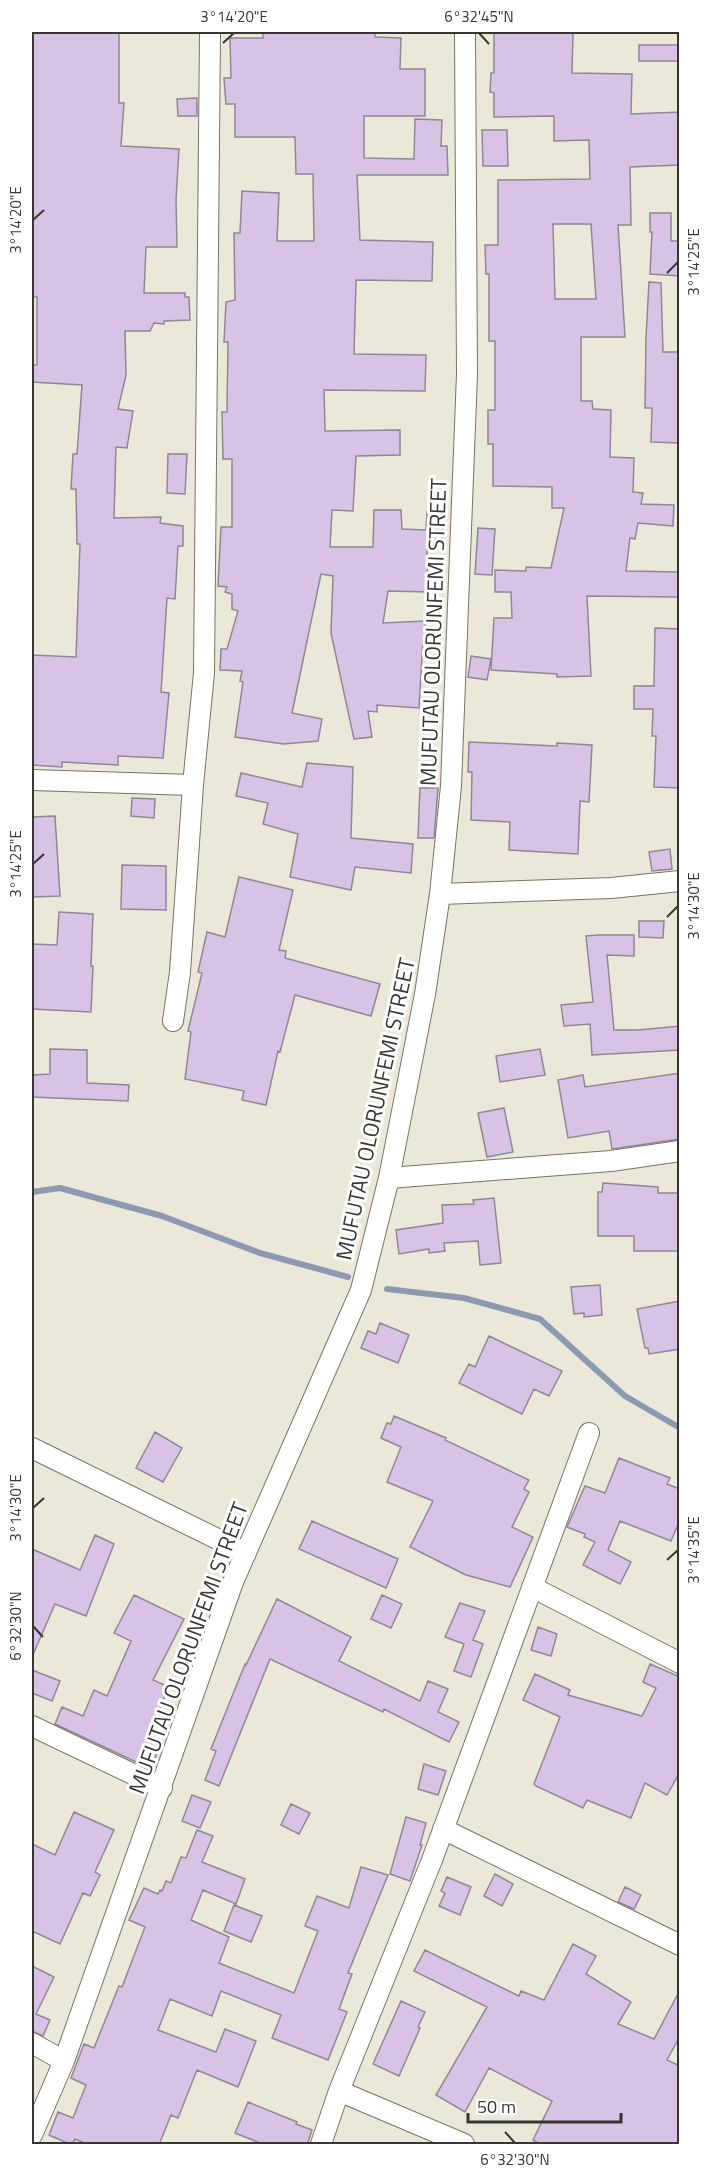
<svg xmlns="http://www.w3.org/2000/svg" width="711" height="2176" font-family="'Titillium Web',sans-serif">
	<rect width="100%" height="100%" fill="#ebe7d9"/>
	<g fill="none" stroke-linecap="round" stroke-linejoin="round">
		<path stroke="#8d99b0" stroke-width="6" d="M32,1192L60,1188L162,1216L260,1253L348,1277
			M387,1289L464,1298L540,1319L625,1396L680,1428"/>
	</g>
	<path fill="#d8c3e6" stroke="#8f8894" stroke-width="1.5" fill-rule="evenodd" d="M32,32H119V103H124L121,146L179,149L176,200L177,247H146L144,293H185V297H189L190,320L164,321V324L154,323L150,331H125L126,375L118,409L133,411L127,448L116,447L114,518L161,517L160,523L183,526V546H178L175,599L167,598L161,692L169,693L163,758L118,756V765L62,762V767L32,765V655L76,657L80,544H77L76,489H71L73,454H77L82,385L32,382V365H37V297H32Z
		M263,32H375V37L401,38L400,69H425V116H364V158L414,159L415,119L442,120L441,146H447L448,175H357L360,240L433,242L432,281L356,280L354,354L426,355L425,391L324,390L325,431L400,430V455L356,456L353,511L332,510L330,547H373L374,510H401L402,529L426,530L427,512H443V542H427L428,592L388,591L383,623L425,621L427,640H423L419,708L377,705V712L368,711L372,737L354,739L331,633L333,576L321,574L292,713L322,719L318,741L283,744L235,737L243,682L240,681L242,671L220,670L221,649H227L238,611L232,609V594L225,592L227,587L218,586L221,527H232V459H223L222,412H227L228,342H224L226,302L235,300L234,233H240L242,191L279,193L277,241H314L313,174H296L295,137H235V104H226L224,78H231L230,38H263Z
		M494,32H573L572,73L632,74L631,114L680,112V165L630,167L631,225H618L625,337H581V401H592L593,409L611,410L610,457L634,458L633,492L643,493L641,504L674,505L673,526L638,523L635,539L630,538L626,571L680,572V597L587,596L591,676L557,677V674L491,670L494,618H512L511,592H495V570L526,571V567L551,568L564,508H552V487L493,486V444H488V410H495V341H489V274H486L485,245H498V180L590,179L589,140L554,141V116L494,117V93L490,92L491,73H494ZM553,224H591L596,299H555Z
		M639,45H680V61H639Z
		M197,98V116H178L177,99Z
		M482,130H507L508,166H483Z
		M650,213H671V241H680V276L650,274L652,232H650Z
		M649,282L661,283L663,352H680V443L651,442L652,408H645L646,337Z
		M168,454H187L185,494L167,493Z
		M478,528L495,529L492,575L475,574Z
		M655,628L680,629V788L654,787L656,736H652L653,709H634V686H654Z
		M471,656L491,659L487,680L468,677Z
		M469,742L557,746V743L592,745L589,802L580,801L578,854L509,850L510,822L471,820L472,772H468Z
		M307,763L353,767L351,838L413,844L411,873L355,867L351,890L290,877L298,834L263,824L268,803L236,796L241,773L302,787Z
		M420,788H438L434,838H418Z
		M132,798L155,799L154,818L131,816Z
		M55,816L60,896L32,897V817Z
		M670,849L672,869L652,871L649,852Z
		M122,865L166,866V910L121,909Z
		M239,877L293,890L279,950L286,951L285,958L380,984L371,1016L295,995L280,1052L278,1051L266,1105L242,1100L244,1091L185,1079L191,1032L188,1031L202,973L198,972L207,932L225,937Z
		M59,912L93,914L91,966H93L91,1012L32,1009V944L57,945Z
		M639,921H664L663,938L639,937Z
		M598,935H634V956L607,955L614,1030H638L680,1026V1050L592,1055L590,1024L564,1026L561,1005L593,1002L586,936Z
		M50,1049L87,1050V1083L129,1085L128,1101L32,1097V1075L50,1074Z
		M540,1049L545,1075L500,1082L496,1056Z
		M680,1073V1139L612,1149L609,1131L568,1138L558,1080L583,1075L585,1087Z
		M504,1108L513,1152L487,1157L478,1113Z
		M603,1183L658,1187V1193H680V1251H634V1236H598V1192H602Z
		M494,1198L501,1263L480,1265L478,1241L444,1243L445,1251L429,1253V1249L399,1254L396,1230L443,1223L442,1205L474,1204L473,1200Z
		M600,1285L602,1315L584,1317V1313L574,1314L571,1287Z
		M680,1301V1349L649,1354L648,1348H645L637,1309Z
		M380,1323L409,1335L398,1363L361,1348L368,1331L376,1334Z
		M489,1336L562,1371L549,1396L534,1389L522,1414L459,1383L469,1364L475,1367Z
		M394,1416L446,1438L445,1440L529,1480L524,1489L529,1492L512,1527L533,1537L510,1587L466,1575L410,1547L433,1501L387,1482L401,1447L381,1438L387,1423L391,1424Z
		M155,1432L182,1448L163,1482L136,1468Z
		M619,1458L670,1478L667,1484L680,1489V1520L671,1541L620,1521L608,1550L631,1562L620,1584L583,1565L595,1542L584,1537L585,1534L567,1527L585,1486L605,1493Z
		M312,1521L398,1559L386,1588L299,1549Z
		M95,1535L114,1544L86,1616L55,1604L32,1657V1549L80,1570Z
		M134,1595L184,1619L153,1680L169,1687L146,1739L160,1745L151,1769L55,1724L62,1707L83,1716L94,1690L107,1696L131,1641L114,1633Z
		M382,1595L402,1604L391,1628L371,1619Z
		M277,1599L351,1637L339,1661L420,1701L428,1681L448,1689L438,1712L459,1722L449,1742L384,1709L383,1712L270,1659L219,1786L205,1780L216,1751L211,1749L245,1664L246,1665Z
		M460,1603L485,1611L473,1640L483,1644L471,1677L454,1671L464,1644L445,1637Z
		M538,1627L557,1634L551,1656L531,1650Z
		M650,1664L680,1677V1772L667,1795L645,1783L631,1818L587,1800L583,1808L536,1786L534,1784L560,1717L523,1700L535,1674L570,1690L568,1695L642,1716L656,1688L643,1682Z
		M32,1670L60,1681L52,1701L32,1693Z
		M424,1764L446,1771L438,1795L418,1789Z
		M192,1795L211,1802L200,1828L182,1821Z
		M291,1804L310,1813L299,1834L281,1825Z
		M74,1812L114,1830L95,1872L100,1875L90,1896L83,1893L60,1944L32,1931V1844L55,1855Z
		M406,1817L426,1823L420,1845H422L410,1881L390,1874Z
		M197,1830L213,1836L202,1862L245,1879L236,1904L203,1890L191,1920L229,1937L219,1963L294,1993L318,1931L305,1926L317,1896L349,1908L361,1867L388,1875L348,1973L352,1974L339,2009L347,2012L328,2060L272,2038L281,2015L221,1991L212,2016L170,1999L158,2030L216,2052L225,2029L256,2041L238,2087L197,2070L178,2118L171,2115L159,2145H89L75,2139L72,2145L49,2135L58,2112L73,2118L86,2085L71,2078L84,2044L94,2048L119,1986L122,1987L145,1927L129,1920L144,1888L158,1894L160,1890L162,1891L166,1881L171,1883L181,1857L186,1858Z
		M495,1874L513,1884L502,1906L484,1896Z
		M447,1877L471,1887L460,1915L439,1906L445,1893L441,1891Z
		M625,1887L641,1895L634,1909L618,1902Z
		M234,1905L262,1916L251,1942L224,1931Z
		M573,1944L596,1956L586,1974L631,2002L618,2024L654,2039L680,1990V2036L667,2060L680,2066V2145H542L533,2140L552,2101L489,2068L465,2112L436,2095L487,2007L414,1971L425,1950L519,1996L521,1991L544,2000Z
		M32,1966L54,1977L36,2014L50,2020L43,2036L32,2031Z
		M401,2001L425,2012L418,2027L420,2028L399,2076L373,2064Z
		M248,2102L297,2122L296,2124L312,2130L307,2145H265L235,2133Z"/>
	<g fill="none" stroke-linecap="round" stroke-linejoin="round">
		<g stroke="#777467" stroke-width="22">
			<path id="minor" d="M32,780L193,785
				M440,894L611,888L680,881
				M173,1021L180,972L193,785L204,673L210,32
				M389,1178L611,1161L680,1151
				M32,1448L246,1553
				M532,1587L680,1663
				M32,1726L162,1788
				M443,1829L680,1945
				M32,2043L64,2061
				M339,2091L464,2144
				M32,2135L64,2061L233,1582L361,1290L389,1178L425,994L440,894L451,786L467,374L465,32
				M321,2144L339,2091L432,1860L589,1433"/>
		</g>
		<use href="#minor" stroke="#fff" stroke-width="20"/>
	</g>
	<path fill="none" stroke="#383631" stroke-width="2" d="M479,33L489,44M223,43L234,33M33,220L44,210M667,273L678,262M33,864L44,854M667,917L678,906M33,1508L44,1498M667,1560L678,1550M33,1626L43,1637M505,2132L515,2143"/>
	<g text-anchor="middle" stroke-width="6" stroke-linejoin="round" paint-order="stroke">
		<g font-size="22" fill="#383631" stroke="#fff">
			<text transform="translate(433 632) rotate(-88)" y="8">MUFUTAU OLORUNFEMI STREET</text>
			<text transform="translate(375 1109) rotate(-78)" y="8">MUFUTAU OLORUNFEMI STREET</text>
			<text transform="translate(188 1648) rotate(-70)" y="8">MUFUTAU OLORUNFEMI STREET</text>
		</g>
	</g>
	<rect width="711" height="2176" fill="none" stroke="#ffffff" stroke-width="66"/>
	<path d="M468 2113v9h153v-9" fill="none" stroke="#383631" stroke-width="3"/>
	<text x="477" y="2113" font-size="18" fill="#383631" stroke="#ffffff" stroke-width="4.5" paint-order="stroke">50 m</text>
	<rect x="33" y="33" width="645" height="2110" fill="none" stroke="#383631" stroke-width="2"/>
	<g font-size="15" text-anchor="middle" fill="#383631">
		<text x="234" y="22">3°14'20"E</text>
		<text x="479" y="22">6°32'45"N</text>
		<text transform="translate(16 220) rotate(-90)" y="5">3°14'20"E</text>
		<text transform="translate(694 262) rotate(-90)" y="5">3°14'25"E</text>
		<text transform="translate(16 864) rotate(-90)" y="5">3°14'25"E</text>
		<text transform="translate(694 906) rotate(-90)" y="5">3°14'30"E</text>
		<text transform="translate(16 1508) rotate(-90)" y="5">3°14'30"E</text>
		<text transform="translate(694 1550) rotate(-90)" y="5">3°14'35"E</text>
		<text transform="translate(16 1626) rotate(-90)" y="5">6°32'30"N</text>
		<text x="515" y="2165">6°32'30"N</text>
	</g>
</svg>
